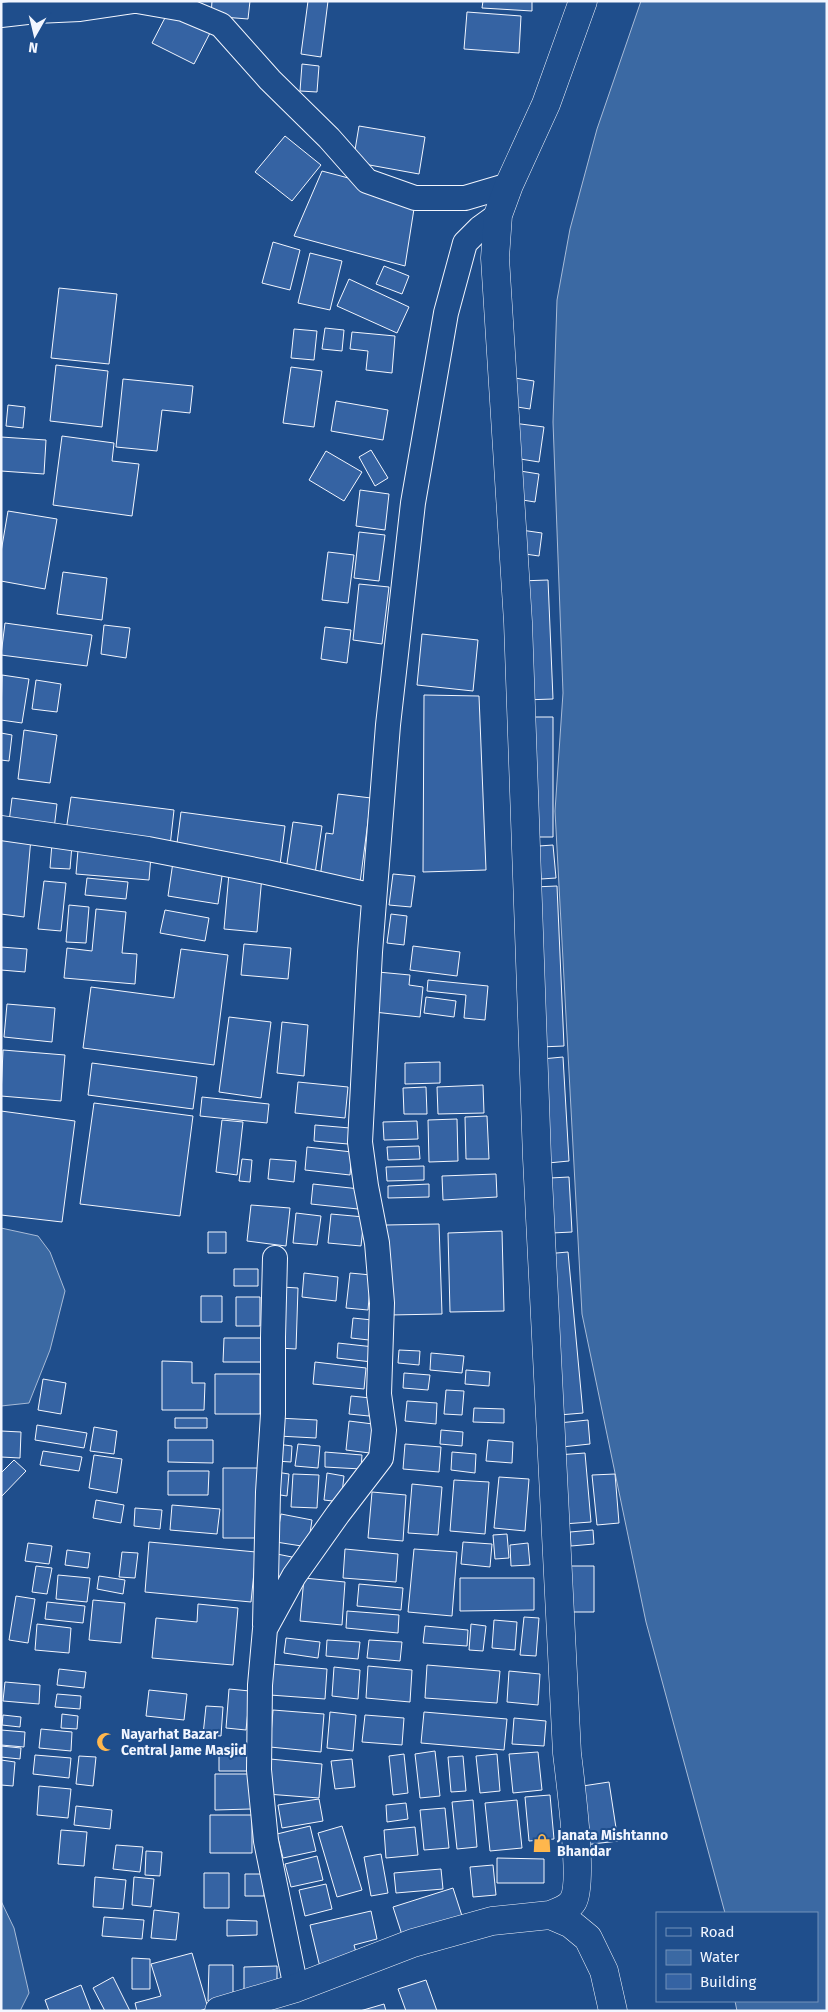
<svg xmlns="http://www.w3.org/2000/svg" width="828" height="2012" font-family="'Fira Sans',sans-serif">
	<rect width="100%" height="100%" fill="#1f4e8c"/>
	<path fill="#3b69a3" stroke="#a8bbd7" d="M641,1H827V2011H737L735,2001H817V1913H725L646,1622L582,1314L555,811L563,693L553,422L557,300L570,229L597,129Z
		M1,1228L38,1236L50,1252L65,1291L50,1350L29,1403L1,1406Z
		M1,1901L14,1928L29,1993L20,2011H1Z"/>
	<path fill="#3563a3" stroke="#f2f6ff" d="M212,1H250L248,19L211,16Z
		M308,1H328L321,57L301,54Z
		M483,1H532V11L482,8Z
		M168,12L210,33L194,64L152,43Z
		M467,12L521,16L519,53L464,49Z
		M302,64L319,66L317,92L300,91Z
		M359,126L425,137L419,174L353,162Z
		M285,136L321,165L292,201L255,172Z
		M322,171L416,196L405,266L294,236Z
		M273,242L300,250L290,290L262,283Z
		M310,253L342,261L330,310L298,303Z
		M384,266L409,276L402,294L376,284Z
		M349,279L409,307L397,333L337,306Z
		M59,288L117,294L109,364L51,358Z
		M325,328L344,330L342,351L322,349Z
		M294,329L317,331L314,360L291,358Z
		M352,332L395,336L392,373L366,370L368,351L350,349Z
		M56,365L108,371L102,427L50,421Z
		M291,367L322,371L314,427L283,423Z
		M515,378L534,381L530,409L511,406Z
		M123,379L193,386L190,413L162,410L157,451L116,447Z
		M336,401L388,410L383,440L331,431Z
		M8,405L25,407L23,428L6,426Z
		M513,423L544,427L539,462L508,457Z
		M62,436L114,443L112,461L139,464L132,516L53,505Z
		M1,437L46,440L44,474L1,471Z
		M371,450L388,478L375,486L359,457Z
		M326,451L362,472L344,501L309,480Z
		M514,470L539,474L535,502L510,498Z
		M360,490L389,494L385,530L356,526Z
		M8,511L57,519L45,589L1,581V552Z
		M514,529L542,533L539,556L511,552Z
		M359,532L385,535L379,581L354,578Z
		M328,552L354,555L348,603L322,600Z
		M63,572L107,578L102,620L57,614Z
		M548,580L553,699L523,700L519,581Z
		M359,584L389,587L382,644L353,640Z
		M5,623L92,635L87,666L1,655Z
		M104,625L130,628L126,658L101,654Z
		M325,627L351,630L347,663L321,659Z
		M422,634L478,640L473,691L417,685Z
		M2,675L29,679L22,723L1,720Z
		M36,680L61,684L57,712L32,709Z
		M424,695L479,696L486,870L423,872Z
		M533,717H553V837H534Z
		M24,730L57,735L50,783L18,779Z
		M1,733L12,735L9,761L1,760Z
		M338,794L371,798L360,883L320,878L326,833L333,834Z
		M71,797L174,810L170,846L66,831Z
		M12,798L57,804L54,829L9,822Z
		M181,812L285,826L280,865L176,851Z
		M293,822L322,826L315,874L286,870Z
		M1,835L31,838L24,917L1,914Z
		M52,843L72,845L70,869L50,868Z
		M553,845L556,878L541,879L539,846Z
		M78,850L151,856L149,880L76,874Z
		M173,862L223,869L218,904L168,896Z
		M229,873L262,876L257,932L224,929Z
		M393,874L415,876L411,907L389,905Z
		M87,878L128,882L126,899L85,895Z
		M44,881L66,883L61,931L38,929Z
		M557,886L564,1046L540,1047L533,887Z
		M69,905L89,907L86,943L66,942Z
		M96,909L126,912L122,953L137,954L135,984L64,978L67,948L92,951Z
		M165,910L209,918L205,941L160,933Z
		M391,914L407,916L404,945L387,943Z
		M244,944L291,948L288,979L241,975Z
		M413,946L460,952L457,976L410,970Z
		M1,947L27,949L25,972L1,970Z
		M181,949L228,955L214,1065L83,1048L91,987L174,998Z
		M378,972L410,975L409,985L423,987L420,1017L374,1012Z
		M428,980L488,986L485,1020L464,1018L466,995L427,991Z
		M426,997L456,1001L454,1017L424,1013Z
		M7,1004L55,1008L52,1042L4,1037Z
		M229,1017L271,1022L261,1098L219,1092Z
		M282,1022L308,1025L304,1076L277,1073Z
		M3,1050L65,1055L61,1101L1,1096Z
		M563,1057L569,1161L548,1163L542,1059Z
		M440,1062V1083L405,1084V1063Z
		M92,1063L197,1077L193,1109L88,1095Z
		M298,1082L348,1087L345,1118L295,1113Z
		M483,1085L484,1113L438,1114L437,1087Z
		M426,1087L427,1114H404L403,1088Z
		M202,1097L269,1104L267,1123L200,1116Z
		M94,1103L193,1116L180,1216L80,1204Z
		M1,1111L75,1121L62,1222L1,1215Z
		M487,1116L489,1159H466L465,1117Z
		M457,1119L458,1161L429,1162L428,1120Z
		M222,1120L243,1122L237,1175L216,1172Z
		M417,1121L418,1139L384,1140L383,1122Z
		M315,1125L350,1128L348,1144L314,1141Z
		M419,1146L420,1159L388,1160L387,1147Z
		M307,1147L352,1152L350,1175L305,1170Z
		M242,1159L252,1160L250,1182L239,1181Z
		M270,1159L296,1161L294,1182L268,1179Z
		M424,1166V1180L387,1181L386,1167Z
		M496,1174L497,1197L443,1200L442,1176Z
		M569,1177L572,1232L552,1233L550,1178Z
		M313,1184L360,1189L358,1209L311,1204Z
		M429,1184V1197L388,1198V1186Z
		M251,1205L290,1208L286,1246L247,1241Z
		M296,1213L321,1216L317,1245L293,1243Z
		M331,1214L364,1217L361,1246L328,1243Z
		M439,1224L442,1314L390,1315L386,1225Z
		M502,1231L504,1311L450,1312L448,1233Z
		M208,1232H226V1253H208Z
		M568,1252L583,1413L559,1415L545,1254Z
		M234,1269H258V1286H234Z
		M304,1273L338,1277L336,1301L302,1297Z
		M350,1273L371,1275L368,1310L346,1308Z
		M282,1287L298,1288L296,1349L279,1348Z
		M201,1296H222V1322H201Z
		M236,1297H260V1326H236Z
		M353,1318L372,1320L369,1340L351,1338Z
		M224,1338H261V1362H223Z
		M338,1343L374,1347L372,1362L337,1358Z
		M399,1350L420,1351L419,1365L398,1363Z
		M431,1353L464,1356L462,1373L430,1370Z
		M162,1361L192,1362V1383H205L204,1410H162Z
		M315,1362L366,1368L364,1389L313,1384Z
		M466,1370L490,1372L489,1386L465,1384Z
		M404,1373L430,1375L428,1390L403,1388Z
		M215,1374H260V1414H215Z
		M43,1379L66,1383L61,1414L38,1410Z
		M446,1390L464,1391L462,1415L444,1414Z
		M351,1396L371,1398L369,1416L349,1414Z
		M407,1401L437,1403L436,1424L405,1421Z
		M474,1408L504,1409V1423L473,1422Z
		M175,1418H207V1428H175Z
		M278,1418L317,1420L316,1438L278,1436Z
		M588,1420L590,1444L552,1448L549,1424Z
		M349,1421L373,1424L370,1453L346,1450Z
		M37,1425L87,1433L84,1448L35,1440Z
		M94,1427L117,1431L114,1454L90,1451Z
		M441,1430L463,1432L462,1446L440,1444Z
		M1,1431L21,1432L20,1458L1,1457Z
		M168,1440H213V1463L168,1462Z
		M488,1440L513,1442L512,1463L486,1461Z
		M277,1444L292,1446L291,1462L276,1461Z
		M298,1444L320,1446L318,1468L295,1466Z
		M405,1444L441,1447L439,1472L403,1469Z
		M43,1451L82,1457L79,1471L40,1465Z
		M325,1452L362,1455L361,1469L325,1467Z
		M452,1452L476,1454L475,1473L451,1470Z
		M585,1453L591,1522L563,1524L557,1455Z
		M94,1455L122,1459L117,1493L89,1488Z
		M14,1460L26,1471L1,1497V1473Z
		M223,1468H264V1538H223Z
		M168,1471H209L208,1495H168Z
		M276,1472L289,1474L287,1496L274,1494Z
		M327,1473L344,1476L341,1502L324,1500Z
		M293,1474L319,1475L317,1508L291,1507Z
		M615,1474L619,1523L597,1525L592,1475Z
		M499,1477L529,1479L525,1531L494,1528Z
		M454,1480L489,1482L485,1534L450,1531Z
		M412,1484L442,1487L438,1535L408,1533Z
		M372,1492L406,1495L403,1541L368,1538Z
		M96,1500L124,1505L121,1523L93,1518Z
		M172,1505L220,1509L217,1534L170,1530Z
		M135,1508L162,1510L160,1529L134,1526Z
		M281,1514L312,1520L308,1547L276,1542Z
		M593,1530L594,1544L571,1546L570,1532Z
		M507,1534L509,1558L495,1559L493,1535Z
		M149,1542L256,1552L251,1602L145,1592Z
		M463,1542L492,1544L490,1567L461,1564Z
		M28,1543L52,1546L49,1564L25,1561Z
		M528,1543L530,1565L511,1566L510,1545Z
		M345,1549L398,1554L396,1582L343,1578Z
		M414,1549L457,1552L452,1616L408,1612Z
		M67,1550L90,1553L88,1568L65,1565Z
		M122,1552L138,1553L135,1578L119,1577Z
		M277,1554L292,1557L287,1585L271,1582Z
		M36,1566L52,1568L47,1594L32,1592Z
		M570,1566H594V1612H569Z
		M58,1575L90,1578L87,1602L56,1599Z
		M99,1576L125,1580L123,1594L97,1589Z
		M304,1578L345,1582L342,1625L300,1621Z
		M460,1578H534V1610L460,1611Z
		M359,1584L403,1588L401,1610L357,1606Z
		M16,1596L35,1599L28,1643L9,1640Z
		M93,1600L125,1603L121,1643L89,1640Z
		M47,1602L85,1606L83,1623L45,1619Z
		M198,1604L238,1608L233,1665L152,1658L156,1618L197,1622Z
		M347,1611L399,1615L398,1633L346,1628Z
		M524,1617L539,1618L536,1656L520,1655Z
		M494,1620L517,1622L515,1650L492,1648Z
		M37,1624L71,1628L69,1653L35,1650Z
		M471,1624L486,1626L483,1651L469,1650Z
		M425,1626L468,1630L467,1646L423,1643Z
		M286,1638L320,1642L318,1658L284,1653Z
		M327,1640L360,1642L358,1659L326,1656Z
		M369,1640L402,1642L400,1661L367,1658Z
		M272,1664L327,1669L325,1699L270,1695Z
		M427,1665L500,1671L497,1703L425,1698Z
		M368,1666L412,1670L410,1702L366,1698Z
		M334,1667L360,1670L358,1699L332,1696Z
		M59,1669L86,1672L84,1688L57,1685Z
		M509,1671L540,1674L538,1705L507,1702Z
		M5,1682L40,1685L39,1704L3,1701Z
		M229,1689L250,1691L246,1730L226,1728Z
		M149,1690L187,1694L184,1720L146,1716Z
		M57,1694L81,1696L80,1709L55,1707Z
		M206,1706L223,1707L221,1736L203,1735Z
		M273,1710L324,1714L321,1752L270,1747Z
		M330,1712L356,1715L353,1751L327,1748Z
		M424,1712L507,1719L504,1750L421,1743Z
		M62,1714L78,1716L77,1729L61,1728Z
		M3,1715L21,1717L20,1727L2,1725Z
		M365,1715L404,1718L402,1745L362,1742Z
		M514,1718L546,1721L544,1746L512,1744Z
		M41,1729L72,1732L71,1751L39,1748Z
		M1,1730L25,1732L24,1747L1,1745Z
		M1,1746L21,1748L20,1759L1,1757Z
		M219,1747H248V1771H219Z
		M435,1751L440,1796L420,1798L415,1754Z
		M538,1752L542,1790L513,1793L509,1754Z
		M404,1754L408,1793L393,1795L389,1756Z
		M497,1754L500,1791L480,1793L476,1756Z
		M35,1755L71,1758L69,1778L33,1774Z
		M79,1756L96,1757L93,1786L76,1784Z
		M463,1756L466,1791L451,1792L448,1757Z
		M270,1759L322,1764L319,1798L267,1794Z
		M352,1759L355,1787L335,1789L331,1761Z
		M1,1760L15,1762L13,1786L1,1785Z
		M215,1774H252L251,1809L215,1810Z
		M609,1782L618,1841L584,1845L576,1787Z
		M39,1786L71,1789L68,1818L37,1815Z
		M550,1795L554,1839L529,1841L525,1797Z
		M319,1799L323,1821L282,1828L278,1805Z
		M473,1800L477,1847L457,1849L452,1802Z
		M517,1800L522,1848L490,1851L485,1803Z
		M406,1803L408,1819L387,1822L386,1805Z
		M76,1806L112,1810L110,1829L74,1825Z
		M445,1808L449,1848L424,1850L420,1810Z
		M210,1815H252V1853H210Z
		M310,1826L316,1851L283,1858L277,1834Z
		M342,1826L362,1890L337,1897L318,1833Z
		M415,1827L418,1855L386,1858L384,1830Z
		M61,1830L87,1832L84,1866L58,1864Z
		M116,1845L143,1847L140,1872L113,1869Z
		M146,1851L162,1852L160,1876L145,1875Z
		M381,1854L388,1893L371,1896L364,1857Z
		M317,1856L323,1880L291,1887L285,1864Z
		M497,1858L544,1859V1883H497Z
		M493,1865L496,1895L473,1897L470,1867Z
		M441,1869L443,1889L396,1893L394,1873Z
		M204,1873H229V1908H204Z
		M245,1874H264V1896H245Z
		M95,1877L126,1880L123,1909L93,1907Z
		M134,1877L154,1879L151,1907L132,1905Z
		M326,1884L332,1909L305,1916L299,1890Z
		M453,1888L463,1919L403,1938L393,1907Z
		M154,1910L179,1913L176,1940L151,1938Z
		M371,1911L377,1939L354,1945L361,1971L323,1980L310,1925Z
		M104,1917L144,1920L142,1939L102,1936Z
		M227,1920L257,1921V1935L227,1936Z
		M192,1953L208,2008L199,2011H137L135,2003L161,1996L151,1964Z
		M132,1958L150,1959V1989H132Z
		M209,1965H233V2001H208Z
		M277,1966V1998H244V1967Z
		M113,1977L130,2011H105L93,1988Z
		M426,1980L437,2011H406L398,1989Z
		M81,1985L91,2011H49L45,2000Z
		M384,2004L386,2011H360Z"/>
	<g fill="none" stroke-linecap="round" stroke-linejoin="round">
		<g stroke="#f2f6ff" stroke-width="26">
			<path id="street" d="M137,1L183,9L221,25L270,80L329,138L367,181L415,198H465L509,185
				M1,15L36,11L80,9L134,1
				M1,828L148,849L266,872L374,896
				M265,1625L268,1492L273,1414V1337L275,1258
				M296,1988L266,1841L259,1770L260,1685L265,1629L294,1576L338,1514L381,1458L384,1430L379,1394L382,1303L377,1243L366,1186L360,1142L370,952L388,725L413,503L446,313L465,243L480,228L498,215"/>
		</g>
		<g stroke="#f2f6ff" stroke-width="29">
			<path id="secondary" d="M550,1915C558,1912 569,1908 573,1901C584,1883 570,1779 567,1753L537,1158L518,622L495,258L498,215L509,185L546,104L583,1
				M219,2011L296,1988L413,1943L492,1921L550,1915L571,1924L588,1938L604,1971L613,2011"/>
		</g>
		<use href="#street" stroke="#1f4e8c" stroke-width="24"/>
		<use href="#secondary" stroke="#1f4e8c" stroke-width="28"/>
	</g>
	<defs>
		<g id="mosque-bare" transform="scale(1.5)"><path d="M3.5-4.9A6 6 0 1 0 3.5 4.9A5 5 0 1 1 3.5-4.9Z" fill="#ffb74d" stroke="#1f4e8c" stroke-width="2.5" paint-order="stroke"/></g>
		<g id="shop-bare" transform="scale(1.5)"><path d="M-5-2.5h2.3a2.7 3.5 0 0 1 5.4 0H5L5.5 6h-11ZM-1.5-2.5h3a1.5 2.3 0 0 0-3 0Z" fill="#ffb74d" stroke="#1f4e8c" stroke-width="2.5" paint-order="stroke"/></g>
	</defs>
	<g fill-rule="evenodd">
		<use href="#mosque-bare" x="106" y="1742"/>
		<use href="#shop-bare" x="542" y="1843"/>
	</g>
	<g text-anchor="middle" stroke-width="4" stroke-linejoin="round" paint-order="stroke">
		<g font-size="14" font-weight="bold" fill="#f2f6ff" stroke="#1f4e8c" text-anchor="start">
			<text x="121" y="1739">Nayarhat Bazar<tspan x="121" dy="16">Central Jame Masjid</tspan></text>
			<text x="557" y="1840">Janata Mishtanno<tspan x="557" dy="16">Bhandar</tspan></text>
		</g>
	</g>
	<rect width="828" height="2012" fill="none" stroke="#f2f6ff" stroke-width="5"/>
	<rect x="656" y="1912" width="162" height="90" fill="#1f4e8c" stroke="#7391ba"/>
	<rect x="666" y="1928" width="25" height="8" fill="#1f4e8c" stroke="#7391ba"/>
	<text x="700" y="1937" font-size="15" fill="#f2f6ff">Road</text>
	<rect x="666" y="1950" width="25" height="15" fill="#3b69a3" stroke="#7391ba"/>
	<text x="700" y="1962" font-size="15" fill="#f2f6ff">Water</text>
	<rect x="666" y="1974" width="25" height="15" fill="#3563a3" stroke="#7391ba"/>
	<text x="700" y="1987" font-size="15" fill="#f2f6ff">Building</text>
	<g transform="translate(35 35) rotate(188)" stroke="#1f4e8c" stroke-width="4" paint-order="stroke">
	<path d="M0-4L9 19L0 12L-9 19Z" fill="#f2f6ff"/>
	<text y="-8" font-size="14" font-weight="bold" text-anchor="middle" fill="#f2f6ff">N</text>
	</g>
</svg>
